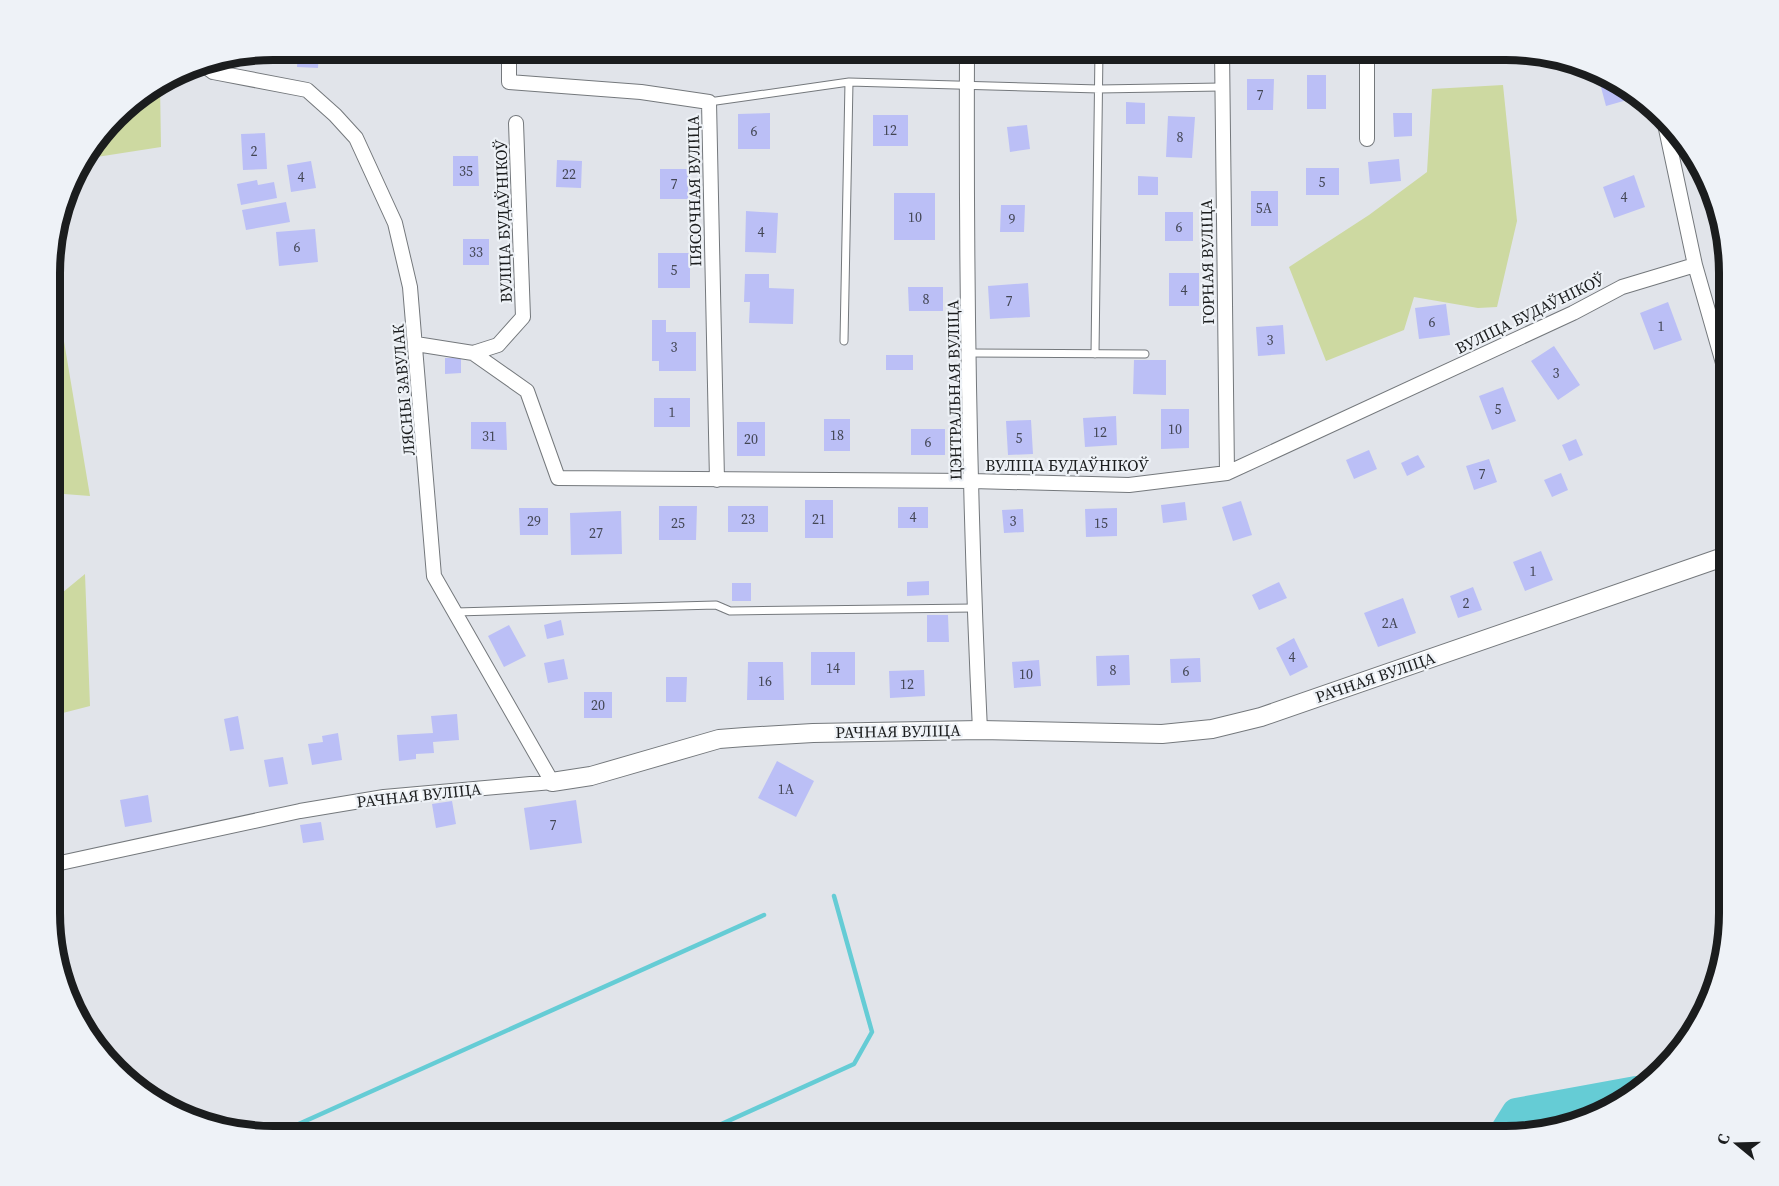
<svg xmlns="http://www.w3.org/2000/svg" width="1779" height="1186" font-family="'Source Serif 4',serif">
	<rect width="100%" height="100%" fill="#e1e4ea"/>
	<path fill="#cdd9a1" d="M160,84L161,147L84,159L125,105Z
		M1503,85L1517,221L1497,307L1478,308L1414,297L1404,330L1326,361L1289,267L1369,215L1427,172L1432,89Z
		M51,264L90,496L51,493Z
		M85,574L90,706L51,716V602Z"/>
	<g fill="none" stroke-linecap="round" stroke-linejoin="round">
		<path stroke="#65ccd5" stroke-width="4.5" d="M272,1136L764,915
			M695,1136L854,1064L872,1032L834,896"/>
		<path stroke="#65ccd5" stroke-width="28" d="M1501,1136L1516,1112L1636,1090"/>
	</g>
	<path fill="#bbbff6" d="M298,50L319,51L318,68L297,67Z
		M448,50H474V56H448Z
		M531,50H563V55L531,56Z
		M660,50H697V55H660Z
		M1523,52L1530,53L1544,56L1530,64Z
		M1307,75H1326V109H1307Z
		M1604,75L1623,84L1627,100L1606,106L1598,76Z
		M1247,79H1274L1273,110H1247Z
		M1126,102L1145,103V124H1126Z
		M770,113V149H738V114Z
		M1393,113H1412V136L1394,137Z
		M873,115H908V146H873Z
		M1168,116L1195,117L1192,158L1166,157Z
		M1027,125L1030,149L1010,152L1007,127Z
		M265,133L267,169L243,170L241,134Z
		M453,156H478L479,186H453Z
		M1399,159L1401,181L1370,184L1368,162Z
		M557,160L582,161L581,188L556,187Z
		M311,161L316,188L291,192L287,165Z
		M1306,168H1339V195H1306Z
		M660,169H688V199H660Z
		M1634,175L1645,207L1614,218L1603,187Z
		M1138,176L1158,177V195H1138Z
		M257,180L258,185L274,182L277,198L241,205L237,184Z
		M1251,191H1278V226H1251Z
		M894,193H935V240H894Z
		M286,202L290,222L246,230L242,210Z
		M1001,205H1025L1024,232H1000Z
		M746,211L778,213L776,253L745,252Z
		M1165,212H1193V241H1165Z
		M315,229L318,262L279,266L276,232Z
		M1723,238L1729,259V274L1725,276L1713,242Z
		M463,239H489V265H463Z
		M658,253H690V288H658Z
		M1169,273H1199V306H1169Z
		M745,274H769V288L794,289L793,324L749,323L750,302H744Z
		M1028,283L1030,317L990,319L988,286Z
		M908,287H943V311H909Z
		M1668,302L1682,340L1654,350L1640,313Z
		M1446,304L1450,335L1419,339L1415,308Z
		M652,320H666V332H696V371H659V361H652Z
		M1283,325L1285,354L1258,356L1256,327Z
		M1554,346L1580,385L1558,400L1531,361Z
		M886,355H913V370H886Z
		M445,358H461V373L445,374Z
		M1134,360H1166V395L1133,394Z
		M1503,387L1516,421L1492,430L1479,396Z
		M654,398H690V427H654Z
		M1161,409H1189V448L1161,449Z
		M1116,416L1117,445L1085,447L1083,418Z
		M824,419H850V451H824Z
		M1031,420L1033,454L1008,455L1006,421Z
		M471,422H506L507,450L471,449Z
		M737,422H765V456H737Z
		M911,429H945V455H911Z
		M1576,439L1583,455L1569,461L1562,445Z
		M1369,450L1377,469L1354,479L1346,460Z
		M1418,455L1425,467L1407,476L1401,463Z
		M1489,459L1497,482L1474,490L1466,466Z
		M1561,473L1568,490L1552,497L1544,480Z
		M805,500H833V538H805Z
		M1241,501L1252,535L1233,541L1222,507Z
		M1185,502L1187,520L1163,523L1161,505Z
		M659,506H697L696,540H659Z
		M728,506H768V532H728Z
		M898,507H928V528H898Z
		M519,508H548V535H520Z
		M1117,508V536L1086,537L1085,509Z
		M1023,509L1024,532L1004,533L1002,510Z
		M621,511L622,554L571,555L570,513Z
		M1541,551L1553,580L1525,591L1513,562Z
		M929,581V595L907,596V582Z
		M1279,582L1287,598L1259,610L1252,595Z
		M732,583H751V601H732Z
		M1473,587L1482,610L1458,618L1450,596Z
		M1403,598L1416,633L1378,647L1364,613Z
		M927,615H948L949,642H927Z
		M561,620L564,635L547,639L544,625Z
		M509,625L526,656L504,667L488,636Z
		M1294,638L1308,667L1290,676L1276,648Z
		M811,652H855V685H811Z
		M1129,655L1130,685L1097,686L1096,656Z
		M1200,658L1201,682L1171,683L1170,659Z
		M564,659L568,679L548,683L544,663Z
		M1039,660L1041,686L1014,688L1012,662Z
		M748,662H783L784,700H747Z
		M924,670L925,696L890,698L889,671Z
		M666,677H687L686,702H666Z
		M584,692H612V718H584Z
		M457,714L459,740L433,742L434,753L416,754V759L399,761L397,735L433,733L431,716Z
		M238,716L244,749L230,751L224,719Z
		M338,733L342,760L312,765L308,744L323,742L322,736Z
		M283,757L288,784L269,787L264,760Z
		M777,761L814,781L796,817L758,798Z
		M148,795L152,822L125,827L120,800Z
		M576,800L582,843L530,850L524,808Z
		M452,801L456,824L436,828L432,804Z
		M321,822L324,840L303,843L300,825Z"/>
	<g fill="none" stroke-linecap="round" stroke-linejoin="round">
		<g stroke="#74787c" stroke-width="9">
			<path id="service" d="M709,102L849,82L1099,89L1221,87
				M844,341L849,82
				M969,353L1145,354
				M1095,354L1099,50
				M456,612L716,605L730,611L974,608"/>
		</g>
		<g stroke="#74787c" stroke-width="16">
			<path id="minor" d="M509,50V82L641,92L709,102L717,480
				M967,50C966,276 969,503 980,730
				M1222,50L1227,473
				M1367,50V139
				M202,64L213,72V61
				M1695,265L1729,384
				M416,344L473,353L498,345L523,317L516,123
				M473,353L527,391L558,478L972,481L1129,485L1227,473L1573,313L1622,287L1695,265L1665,124
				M51,865L300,811L384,797L552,782L434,576L410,287L395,223L356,138L335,115L307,90L213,72"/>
		</g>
		<g stroke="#74787c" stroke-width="20">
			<path id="tertiary" d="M552,782L591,776L719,739L745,737L813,733L980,730L1162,734L1212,729L1261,717L1729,555"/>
		</g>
		<use href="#service" stroke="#fff" stroke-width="7"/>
		<use href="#minor" stroke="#fff" stroke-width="14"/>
		<use href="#tertiary" stroke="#fff" stroke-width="18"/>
	</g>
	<g text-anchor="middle" stroke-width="4.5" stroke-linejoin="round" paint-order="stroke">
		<g font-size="14" fill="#434654">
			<text x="1260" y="100">7</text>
			<text x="890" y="135">12</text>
			<text x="754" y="136">6</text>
			<text x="1180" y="142">8</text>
			<text x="254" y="156">2</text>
			<text x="466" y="176">35</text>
			<text x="569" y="179">22</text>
			<text x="301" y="182">4</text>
			<text x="1322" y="187">5</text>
			<text x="674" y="189">7</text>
			<text x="1624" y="202">4</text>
			<text x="1264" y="213">5А</text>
			<text x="915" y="222">10</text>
			<text x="1012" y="224">9</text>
			<text x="1179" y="232">6</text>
			<text x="761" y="237">4</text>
			<text x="297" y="252">6</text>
			<text x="476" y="257">33</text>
			<text x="674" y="275">5</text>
			<text x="1184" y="295">4</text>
			<text x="926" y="304">8</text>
			<text x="1009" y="306">7</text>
			<text x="1432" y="327">6</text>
			<text x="1661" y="331">1</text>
			<text x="1270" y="345">3</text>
			<text x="674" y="352">3</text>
			<text x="1556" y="378">3</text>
			<text x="1498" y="414">5</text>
			<text x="672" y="417">1</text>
			<text x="1175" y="434">10</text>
			<text x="1100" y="437">12</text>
			<text x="837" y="440">18</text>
			<text x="489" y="441">31</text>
			<text x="1019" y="443">5</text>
			<text x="751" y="444">20</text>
			<text x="928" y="447">6</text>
			<text x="1482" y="479">7</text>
			<text x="913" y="522">4</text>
			<text x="748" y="524">23</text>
			<text x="819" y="524">21</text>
			<text x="534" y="526">29</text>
			<text x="1013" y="526">3</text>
			<text x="678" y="528">25</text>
			<text x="1101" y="528">15</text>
			<text x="596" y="538">27</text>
			<text x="1533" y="576">1</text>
			<text x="1466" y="608">2</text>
			<text x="1390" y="628">2А</text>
			<text x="1292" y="662">4</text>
			<text x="833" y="673">14</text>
			<text x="1113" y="675">8</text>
			<text x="1186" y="676">6</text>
			<text x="1026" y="679">10</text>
			<text x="765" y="686">16</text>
			<text x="907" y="689">12</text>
			<text x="598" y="710">20</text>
			<text x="786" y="794">1А</text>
			<text x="553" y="830">7</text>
		</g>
		<g font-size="16" fill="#1b1d1e" stroke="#eef2f7">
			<text transform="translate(694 191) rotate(-91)" y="6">ПЯСОЧНАЯ ВУЛІЦА</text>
			<text transform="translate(503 221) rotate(-92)" y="6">ВУЛІЦА БУДАЎНІКОЎ</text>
			<text transform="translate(1207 262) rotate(-91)" y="6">ГОРНАЯ ВУЛІЦА</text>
			<text transform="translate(1530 313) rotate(-26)" y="6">ВУЛІЦА БУДАЎНІКОЎ</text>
			<text transform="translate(403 390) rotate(-95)" y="6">ЛЯСНЫ ЗАВУЛАК</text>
			<text transform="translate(954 390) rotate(-91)" y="6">ЦЭНТРАЛЬНАЯ ВУЛІЦА</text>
			<text x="1067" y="471">ВУЛІЦА БУДАЎНІКОЎ</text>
			<text transform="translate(1375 677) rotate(-19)" y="6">РАЧНАЯ ВУЛІЦА</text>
			<text transform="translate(898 731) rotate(-1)" y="6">РАЧНАЯ ВУЛІЦА</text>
			<text transform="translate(419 795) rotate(-6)" y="6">РАЧНАЯ ВУЛІЦА</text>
		</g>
	</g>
	<path d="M0 0H1779V1186H0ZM273 60H1506A213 213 0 0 1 1719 273V913A213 213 0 0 1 1506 1126H273A213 213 0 0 1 60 913V273A213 213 0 0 1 273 60Z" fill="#eef2f7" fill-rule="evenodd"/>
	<path fill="none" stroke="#1b1d1e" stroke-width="8" d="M273 60H1506A213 213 0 0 1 1719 273V913A213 213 0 0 1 1506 1126H273A213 213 0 0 1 60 913V273A213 213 0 0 1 273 60Z"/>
	<g transform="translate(1737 1144) rotate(289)" stroke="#eef2f7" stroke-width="4.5" paint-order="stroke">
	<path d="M0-4.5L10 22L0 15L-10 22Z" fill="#1b1d1e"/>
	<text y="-9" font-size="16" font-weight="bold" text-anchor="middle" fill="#1b1d1e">С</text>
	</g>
</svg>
